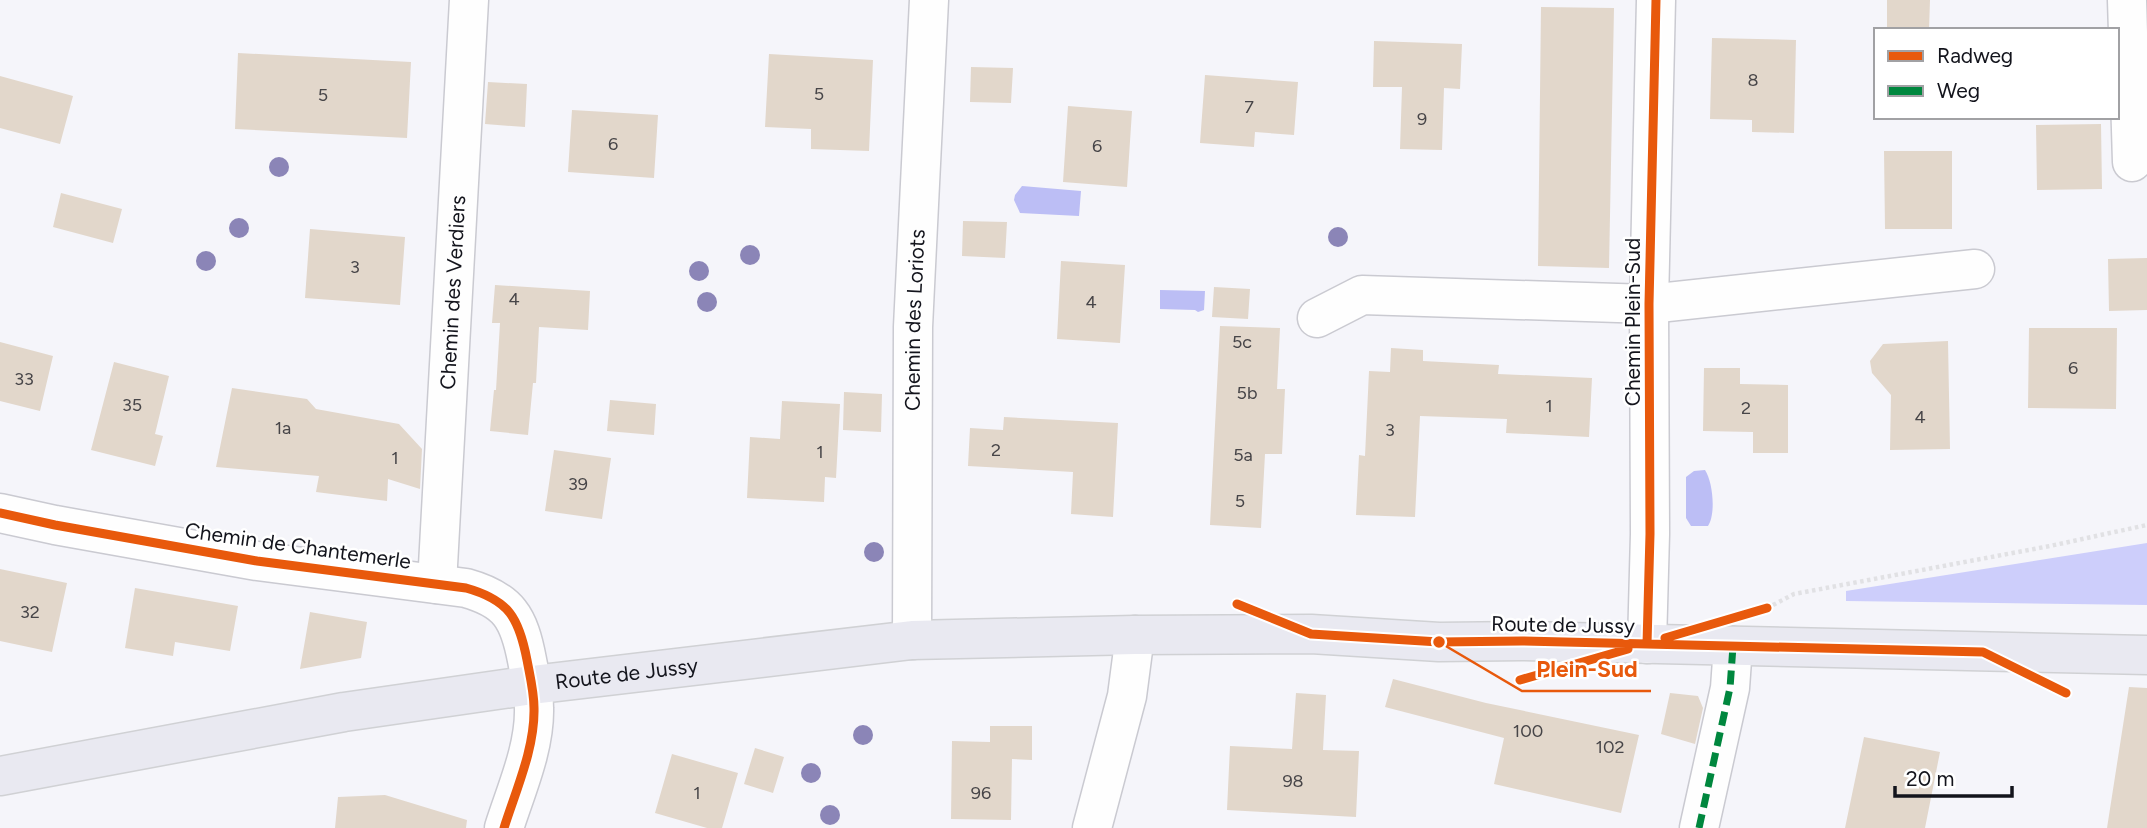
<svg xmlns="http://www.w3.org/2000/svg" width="2147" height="828" font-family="Figtree,sans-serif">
	<rect width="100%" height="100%" fill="#f5f5fa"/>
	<path fill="#cdcefb" d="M2147,543V605L1846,601V591Z"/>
	<path fill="#bcbef5" d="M1022,186L1081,191L1079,216L1020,213L1014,200L1015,195Z
		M1160,290L1205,291L1204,310L1198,312L1195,310L1160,309Z
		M1705,470C1713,482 1716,514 1708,526H1691L1686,518V477L1694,471Z"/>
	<path fill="#e2d7cb" d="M1887,0H1930L1929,30H1887Z
		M1541,7L1614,8L1609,268L1538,266Z
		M1712,38L1796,40L1794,133L1752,132V120L1710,119Z
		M1374,41L1462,44L1460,89L1444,88L1442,150L1400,149L1402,87H1373Z
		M238,53L411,62L407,138L235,129Z
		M769,54L873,60L869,151L811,149V129L765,127Z
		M971,67L1013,68L1011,103L970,102Z
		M1205,75L1298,82L1294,135L1255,132L1254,147L1200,143Z
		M0,76L73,96L60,144L0,128Z
		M488,82L527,84L525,127L485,124Z
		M1068,106L1132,111L1127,187L1063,182Z
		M572,110L658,115L654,178L568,172Z
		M2101,124L2102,189L2037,190L2036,125Z
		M1884,151H1952V229H1885Z
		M61,193L122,209L113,243L53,227Z
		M963,221L1007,222L1005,258L962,256Z
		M310,229L405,237L400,305L305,298Z
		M2147,258V310L2109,311L2108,259Z
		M1061,261L1125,265L1120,343L1057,339Z
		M495,285L590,291L588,330L539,327L536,383H533L528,435L490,431L494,390H496L500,323H492Z
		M1214,287L1250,289L1248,319L1212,317Z
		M1220,326L1280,328L1277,389H1285L1282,454H1265L1261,528L1210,525Z
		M2029,328H2117L2116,409L2028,408Z
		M1948,341L1950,449L1890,450L1891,395L1872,373L1870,361L1883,344Z
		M0,342L53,356L40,411L0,401Z
		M1391,348L1423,350V361L1499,365L1498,374L1592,378L1589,437L1506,433L1507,419L1420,416L1415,517L1356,515L1359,455L1365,456L1369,371L1390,372Z
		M114,362L169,376L155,434L163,436L155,466L91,450Z
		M1704,368H1740V384L1788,385V453H1753V432L1703,431Z
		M232,388L307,399L316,409L399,424L422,449L420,489L388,479L387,501L316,492L319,476L216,467Z
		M844,392L882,394L881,432L843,430Z
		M610,400L656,404L654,435L607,431Z
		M782,401L840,404L836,478L825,477L824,502L747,498L750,437L780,439Z
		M1004,417L1118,423L1113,517L1071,514L1073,472L968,466L970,428L1003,430Z
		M554,450L611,458L602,519L545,511Z
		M0,569L67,583L52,652L0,641Z
		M135,588L238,606L230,651L175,642L173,656L125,648Z
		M310,612L367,622L361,658L300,669Z
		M1393,679L1486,703L1639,735L1621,813L1494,784L1504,738L1385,707Z
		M2129,687L2147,688V828H2107Z
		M1296,693L1326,695L1323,750L1359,751L1356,817L1227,810L1230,746L1292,749Z
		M1670,693L1698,696L1703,708L1695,744L1661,734Z
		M990,726H1032V760L1012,759L1011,820L951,819L952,741L990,742Z
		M1864,737L1940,752L1925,828H1845Z
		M755,748L784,757L773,793L744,784Z
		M672,754L738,773L722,828H707L655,813Z
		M385,795L467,820L466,828H335L338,797Z"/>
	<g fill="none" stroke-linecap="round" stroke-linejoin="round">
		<g stroke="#cacad1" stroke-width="41">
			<g id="minor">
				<path d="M2127,0L2132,162"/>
				<path d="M1317,318L1362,295L1649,304L1975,269"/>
				<path d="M0,513L55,525L257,561L466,588C509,600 519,618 527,660C530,676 534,692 534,708C535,748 516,790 504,828"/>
				<path id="s1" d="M437,584L469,0"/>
				<path id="s2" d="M912,640L913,327L929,0"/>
				<path d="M1647,644L1650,534L1649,304L1656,0"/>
				<path d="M1092,828L1127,696L1135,635"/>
				<path d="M1699,828L1730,688L1733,646"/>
			</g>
		</g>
		<g stroke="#d0d1d4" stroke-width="41">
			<g id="major">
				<path id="s3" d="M0,776L344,712L532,685L912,640L1135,635L1311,634L1439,642L1522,641L2147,655"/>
			</g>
		</g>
		<path stroke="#e1e1e4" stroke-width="4.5" stroke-dasharray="3.5 3.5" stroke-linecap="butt" d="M1773,605L1794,594L2050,546L2147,525"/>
		<use href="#minor" stroke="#fefefe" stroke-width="38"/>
		<use href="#major" stroke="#e9e9f1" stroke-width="38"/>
		<path stroke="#00873e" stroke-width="7" stroke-dasharray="14 7" stroke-linecap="butt" d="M1699,828L1730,688L1733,646"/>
		<g stroke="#fff" stroke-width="13">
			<path id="cycleway" d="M0,513L55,525L257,561L466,588C509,600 519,618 527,660C530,676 534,692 534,708C535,748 516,790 504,828
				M1237,604L1311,634L1439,642L1522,641L1983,652L2066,693
				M1665,638L1767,608
				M1647,644L1650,534L1649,304L1656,0
				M1520,680L1628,649"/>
		</g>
		<use href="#cycleway" stroke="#e8590c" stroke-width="9"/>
	</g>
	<g fill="#8b85b7">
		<circle cx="279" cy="167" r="10"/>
		<circle cx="239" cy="228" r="10"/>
		<circle cx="1338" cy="237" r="10"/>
		<circle cx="750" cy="255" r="10"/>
		<circle cx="206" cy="261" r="10"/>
		<circle cx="699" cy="271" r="10"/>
		<circle cx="707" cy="302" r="10"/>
		<circle cx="874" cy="552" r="10"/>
		<circle cx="863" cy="735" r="10"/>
		<circle cx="811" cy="773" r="10"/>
		<circle cx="830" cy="815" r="10"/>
	</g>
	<g text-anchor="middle" stroke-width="5" stroke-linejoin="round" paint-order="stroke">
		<g font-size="18" fill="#474548">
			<text x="1753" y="86">8</text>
			<text x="819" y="100">5</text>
			<text x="323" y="101">5</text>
			<text x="1249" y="113">7</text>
			<text x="1422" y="125">9</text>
			<text x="613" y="150">6</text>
			<text x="1097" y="152">6</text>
			<text x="355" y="273">3</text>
			<text x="514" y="305">4</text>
			<text x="1091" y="308">4</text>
			<text x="1242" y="348">5c</text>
			<text x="2073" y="374">6</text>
			<text x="24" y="385">33</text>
			<text x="1247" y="399">5b</text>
			<text x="132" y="411">35</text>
			<text x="1549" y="412">1</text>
			<text x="1746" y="414">2</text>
			<text x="1920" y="423">4</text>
			<text x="283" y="434">1a</text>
			<text x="1390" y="436">3</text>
			<text x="996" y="456">2</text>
			<text x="820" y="458">1</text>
			<text x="1243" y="461">5a</text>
			<text x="395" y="464">1</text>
			<text x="578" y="490">39</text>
			<text x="1240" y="507">5</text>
			<text x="30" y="618">32</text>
			<text x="1528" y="737">100</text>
			<text x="1610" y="753">102</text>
			<text x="1293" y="787">98</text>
			<text x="697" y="799">1</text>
			<text x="981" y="799">96</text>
		</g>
		<g font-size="21" fill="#13141c" stroke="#fff">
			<text dy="7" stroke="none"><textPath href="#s1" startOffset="292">Chemin des Verdiers</textPath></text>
			<text dy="7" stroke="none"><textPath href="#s2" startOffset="320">Chemin des Loriots</textPath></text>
			<text transform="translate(1633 322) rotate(-90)" y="7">Chemin Plein-Sud</text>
			<text transform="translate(298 546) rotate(8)" y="7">Chemin de Chantemerle</text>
			<text transform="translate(1563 625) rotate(1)" y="7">Route de Jussy</text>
			<text dy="7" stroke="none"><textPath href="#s3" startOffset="635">Route de Jussy</textPath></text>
		</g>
	</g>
	<path fill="none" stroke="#e8590c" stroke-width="2.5" d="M1439 642L1522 691H1651"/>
	<circle fill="#e8590c" stroke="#fff" stroke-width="2.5" cx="1439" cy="642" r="7"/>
	<g font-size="23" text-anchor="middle" font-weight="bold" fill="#e8590c" stroke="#fff" stroke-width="5" stroke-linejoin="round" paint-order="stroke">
		<text x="1587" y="677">Plein-Sud</text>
	</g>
	<rect x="1874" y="28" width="245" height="91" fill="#ffffff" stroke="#a1a1a4" stroke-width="2"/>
	<rect x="1888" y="51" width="35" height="10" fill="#e8590c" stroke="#a1a1a4" stroke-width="2"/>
	<text x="1937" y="63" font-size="21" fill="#13141c">Radweg</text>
	<rect x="1888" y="86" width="35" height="10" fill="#00873e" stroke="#a1a1a4" stroke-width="2"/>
	<text x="1937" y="98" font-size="21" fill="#13141c">Weg</text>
	<path d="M1895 786v10h117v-10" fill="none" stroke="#13141c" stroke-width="3.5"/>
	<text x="1906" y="786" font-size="21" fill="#13141c" stroke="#ffffff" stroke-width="5" paint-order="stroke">20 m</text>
</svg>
